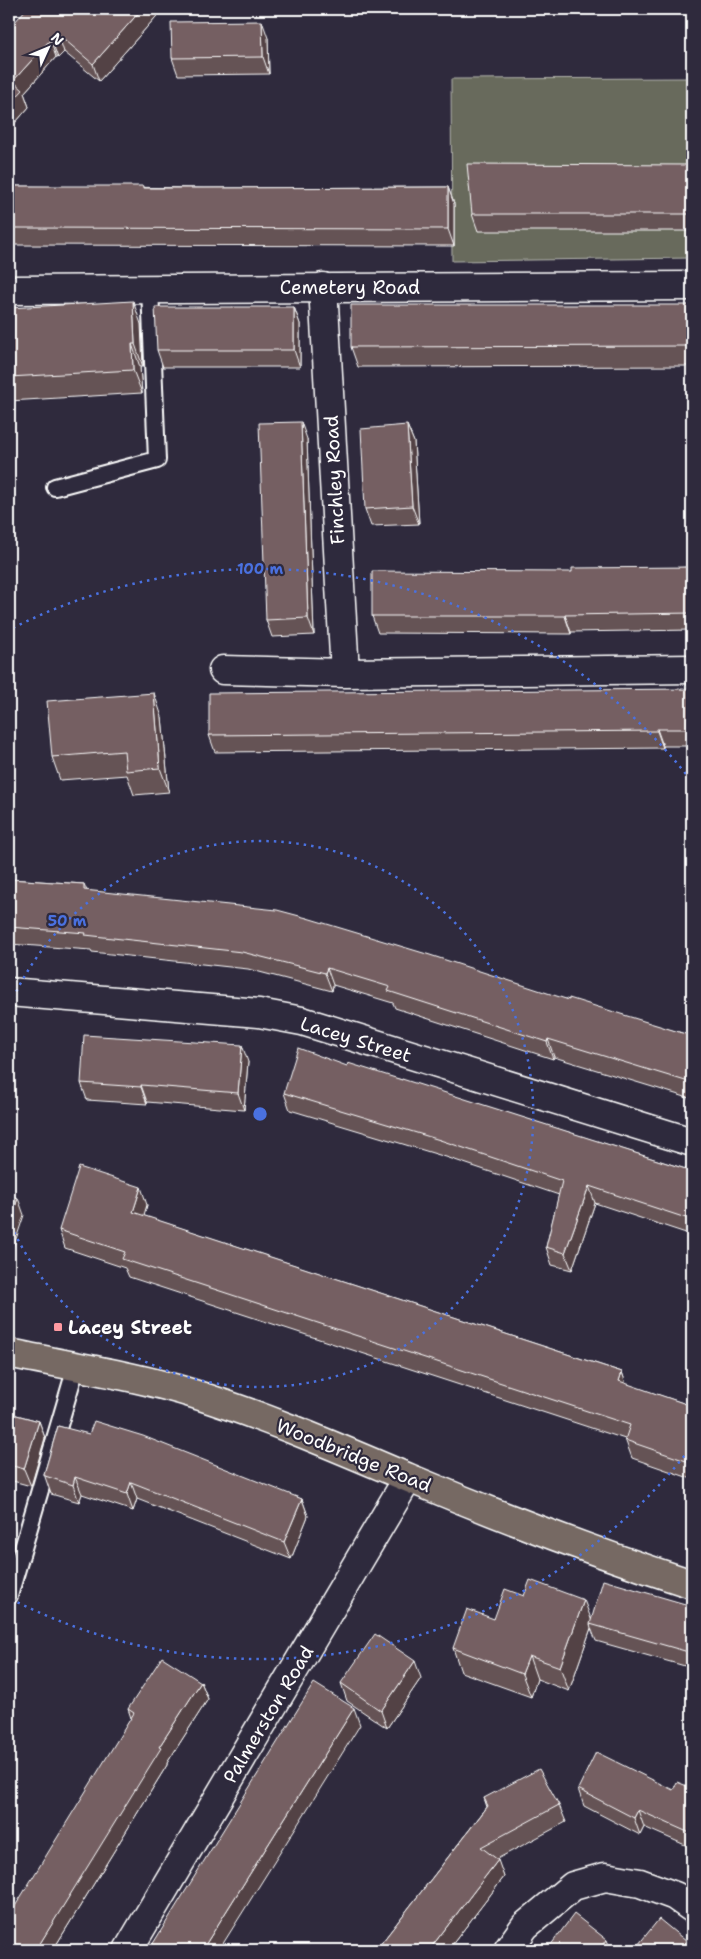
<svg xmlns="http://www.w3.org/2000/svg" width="701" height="1959" font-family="'Shantell Sans',sans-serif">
	<rect width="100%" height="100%" fill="#2f2a3d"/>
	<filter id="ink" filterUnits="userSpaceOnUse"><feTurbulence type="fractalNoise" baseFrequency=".02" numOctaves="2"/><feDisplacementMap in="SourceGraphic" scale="10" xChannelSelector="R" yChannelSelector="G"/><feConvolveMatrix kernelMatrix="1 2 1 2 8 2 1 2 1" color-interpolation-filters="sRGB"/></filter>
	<g filter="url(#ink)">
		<path fill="#686b5c" stroke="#b4b5ae" d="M692,78V258L452,261L451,79Z"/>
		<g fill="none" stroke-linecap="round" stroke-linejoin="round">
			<g stroke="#fff" stroke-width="20">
				<path id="service" d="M55,487L157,460L150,288
					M9,1596L76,1367"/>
			</g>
			<g stroke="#fff" stroke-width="31">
				<path id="minor" d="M323,287L345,673
					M9,290L692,286
					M223,670L345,673L692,669
					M9,992L259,1013L302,1021L692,1142
					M128,1950L408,1478
					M508,1950L525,1926L573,1886L605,1877L640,1883L675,1896L692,1908"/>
			</g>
			<g stroke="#fff" stroke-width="31">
				<path id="primary" d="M9,1353C70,1366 134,1375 194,1394C267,1417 338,1448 409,1478C502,1517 596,1553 692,1584"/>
			</g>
			<use href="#service" stroke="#2f2a3d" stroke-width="16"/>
			<use href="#minor" stroke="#2f2a3d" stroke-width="28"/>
			<use href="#primary" stroke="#766964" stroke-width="28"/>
		</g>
		<path fill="#655254" stroke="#fff" d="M163,9L99,81L64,52L58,58L56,57L24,93L29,107L9,130V29Z
			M268,38L269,74L178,75L172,58Z
			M692,165V231H478L472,214Z
			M9,186L204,188L448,187L454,204V246L9,245Z
			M692,305V366L358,367L351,347Z
			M294,307L300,324V367H163L157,350Z
			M9,308L141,324L143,367H140L142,393L9,401Z
			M407,425L414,442L419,524L371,526L365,509Z
			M307,439L314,635L272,637L266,620Z
			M692,567V630L571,632V634L378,633L372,616L572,572Z
			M692,689V746H663V748L215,752L209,735Z
			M162,717L169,792L134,795L127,775L60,780L52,757Z
			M9,879L84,884L87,891L569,1000L692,1036V1099L554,1057L553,1059L395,1008L393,1003L333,985L332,991L248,969L92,952L91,950L9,944Z
			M248,1062L244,1110L147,1102V1104L87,1100L81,1083Z
			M347,1066L402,1080L692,1171V1235L595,1203L572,1270L552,1265L546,1247L559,1195L446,1157L290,1110L284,1093Z
			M147,1205L144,1216L622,1372L626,1384L692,1406V1479L632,1458L625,1439L129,1277L125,1268L65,1248L59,1230Z
			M9,1413L39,1421L45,1438L31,1486L9,1480Z
			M58,1426L302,1499L308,1516L291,1559L137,1499L133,1511L82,1494L79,1502L51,1494L44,1474Z
			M524,1596L591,1619L692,1606V1668L596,1641L591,1628L569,1691L537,1679L531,1697L461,1672L453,1648L494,1619Z
			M421,1678L387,1728L347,1701L341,1683Z
			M201,1682L208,1699L167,1763V1765L53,1950H9L131,1718L128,1709Z
			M692,1788V1848L644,1827L640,1835L584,1806L578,1789L673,1790Z
			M484,1798L559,1805L566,1822L497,1859L504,1877L448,1950H376L487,1807Z"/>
		<path fill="#524245" stroke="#fff" d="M142,9H163L99,81L93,64Z
			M262,21L268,38L269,74L263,57Z
			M58,34L64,52L58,58L52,41Z
			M50,40L56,57L24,93L29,107L9,130V105L13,81Z
			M448,187L454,204V246L448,229Z
			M133,301L141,324L143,367L135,344Z
			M294,307L300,324V367L294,350Z
			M132,344L140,367L142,393L133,370Z
			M301,422L307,439L314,635L308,618Z
			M407,425L414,442L419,524L412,506Z
			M565,615L571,632V634L565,616Z
			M154,693L162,717L169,792L160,768Z
			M657,729L663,746V748L657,731Z
			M327,968L333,985L332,991L325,973Z
			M548,1039L554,1057L553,1059L547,1042Z
			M242,1045L248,1062L244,1110L238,1093Z
			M141,1085L147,1102V1104L141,1087Z
			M589,1186L595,1203L572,1270L565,1253Z
			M141,1187L147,1205L139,1231L133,1212Z
			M18,1198L24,1215L9,1260V1225Z
			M622,1372L628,1390L619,1381Z
			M39,1421L45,1438L31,1486L24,1469Z
			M75,1477L82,1494L79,1502L73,1485Z
			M131,1482L137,1499L133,1511L127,1494Z
			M302,1499L308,1516L291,1559L284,1542Z
			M584,1600L593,1624H590L591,1628L569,1691L560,1667Z
			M529,1656L537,1679L531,1697L522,1674Z
			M415,1661L421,1678L387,1728L381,1711Z
			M201,1682L208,1699L167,1763V1765L53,1950H36L159,1747Z
			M354,1708L360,1725L219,1950H202Z
			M638,1810L644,1827L640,1835L634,1818Z
			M498,1860L504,1877L448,1950H429Z
			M607,1940L611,1950H599Z"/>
		<path fill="#755f62" stroke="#fff" d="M26,9H142L93,64L58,34L52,41L50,40L13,81L23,90L9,105V29Z
			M262,21L263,57L172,58L171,22Z
			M467,164L692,165V214H472Z
			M9,186H143V188H204L448,187V229L9,228Z
			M133,301L135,344H132L133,370L9,377V308Z
			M351,305H692V346L351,347Z
			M155,307H294V350H157Z
			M301,422L308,618L266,620L259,423Z
			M407,425L412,506L365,509L361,429Z
			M692,567V613L565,615V616H372V571L572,572V568Z
			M692,689V729H657V731L209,735V693Z
			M154,693L160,768L126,771L124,751L52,757L47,701Z
			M9,879L84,884V890L277,910L307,918L430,955L569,1000V998L692,1036V1083L548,1039L547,1042L388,991L390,987L327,968L325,973L242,952L85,935L86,933L9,927Z
			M84,1035L242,1045L238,1093L141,1085V1087L81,1083Z
			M298,1048L347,1066L348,1063L402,1080V1079L692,1171V1220L589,1186L565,1253L546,1247L562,1181L440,1140L284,1093Z
			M79,1167L141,1187L133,1212L622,1372L619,1381L692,1406V1463L625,1440L630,1425L122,1259L125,1252L59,1230Z
			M9,1195L18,1198L9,1225Z
			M9,1413L39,1421L24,1469L9,1465Z
			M94,1421L143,1436L302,1499L284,1542L131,1482L127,1494L75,1477L73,1485L45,1476L44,1474L58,1426L89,1434Z
			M530,1580L584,1600L560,1667L529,1656L522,1674L453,1648L467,1609L494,1619L505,1589L524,1596Z
			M603,1580L692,1606V1653L590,1624Z
			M375,1634L415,1661L381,1711L341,1683Z
			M162,1657L201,1682L159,1747L161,1748L36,1950H9V1916L134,1713L128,1709Z
			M314,1683L354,1708L202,1950H149Z
			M596,1752L673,1790L677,1782L692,1788V1834L638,1810L634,1818L578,1789Z
			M539,1769L559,1805L481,1847L498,1860L429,1950H376L488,1806L484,1798Z
			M574,1914L607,1940L599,1950H547Z
			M659,1919L692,1946V1950H634Z"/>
	</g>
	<g fill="none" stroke="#4a71e0" stroke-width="2.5" stroke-dasharray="2.5 5">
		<path d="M10 1005A273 273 0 1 1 10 1223"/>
		<path d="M689 1450A545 545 0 0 1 13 1600M13 628A545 545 0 0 1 689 778"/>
	</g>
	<rect fill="#ff9aa2" stroke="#2f2a3d" stroke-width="2" x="53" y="1322" width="10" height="10" rx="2.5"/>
	<g text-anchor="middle" stroke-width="4.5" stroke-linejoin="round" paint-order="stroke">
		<g font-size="19" fill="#fff" stroke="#2f2a3d">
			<text x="350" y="294">Cemetery Road</text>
			<text transform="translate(334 480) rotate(-93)" y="7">Finchley Road</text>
			<text transform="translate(356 1039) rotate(17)" y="7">Lacey Street</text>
			<text transform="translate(354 1455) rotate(22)" y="7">Woodbridge Road</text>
			<text transform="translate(268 1714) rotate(-59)" y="7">Palmerston Road</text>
		</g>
		<g font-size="19" font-weight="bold" fill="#fff" stroke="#2f2a3d" text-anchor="start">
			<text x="68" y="1334">Lacey Street</text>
		</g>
	</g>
	<circle cx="260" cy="1114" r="8" fill="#4a71e0" stroke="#2f2a3d" stroke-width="2.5"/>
	<g font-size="15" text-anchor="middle" font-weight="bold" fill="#4a71e0" stroke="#2f2a3d" stroke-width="4.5" stroke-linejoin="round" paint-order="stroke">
		<text x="260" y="574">100 m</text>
		<text x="67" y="926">50 m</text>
	</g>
	<rect width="701" height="1959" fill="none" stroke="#2f2a3d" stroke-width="30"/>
	<rect x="15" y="15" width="671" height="1929" fill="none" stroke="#fff" stroke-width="2" filter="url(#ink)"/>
	<g transform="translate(48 48) rotate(46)" stroke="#2f2a3d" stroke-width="4" paint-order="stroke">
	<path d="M0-4L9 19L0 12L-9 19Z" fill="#ffffff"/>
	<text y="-8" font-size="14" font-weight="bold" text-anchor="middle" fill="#ffffff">N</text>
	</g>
</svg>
